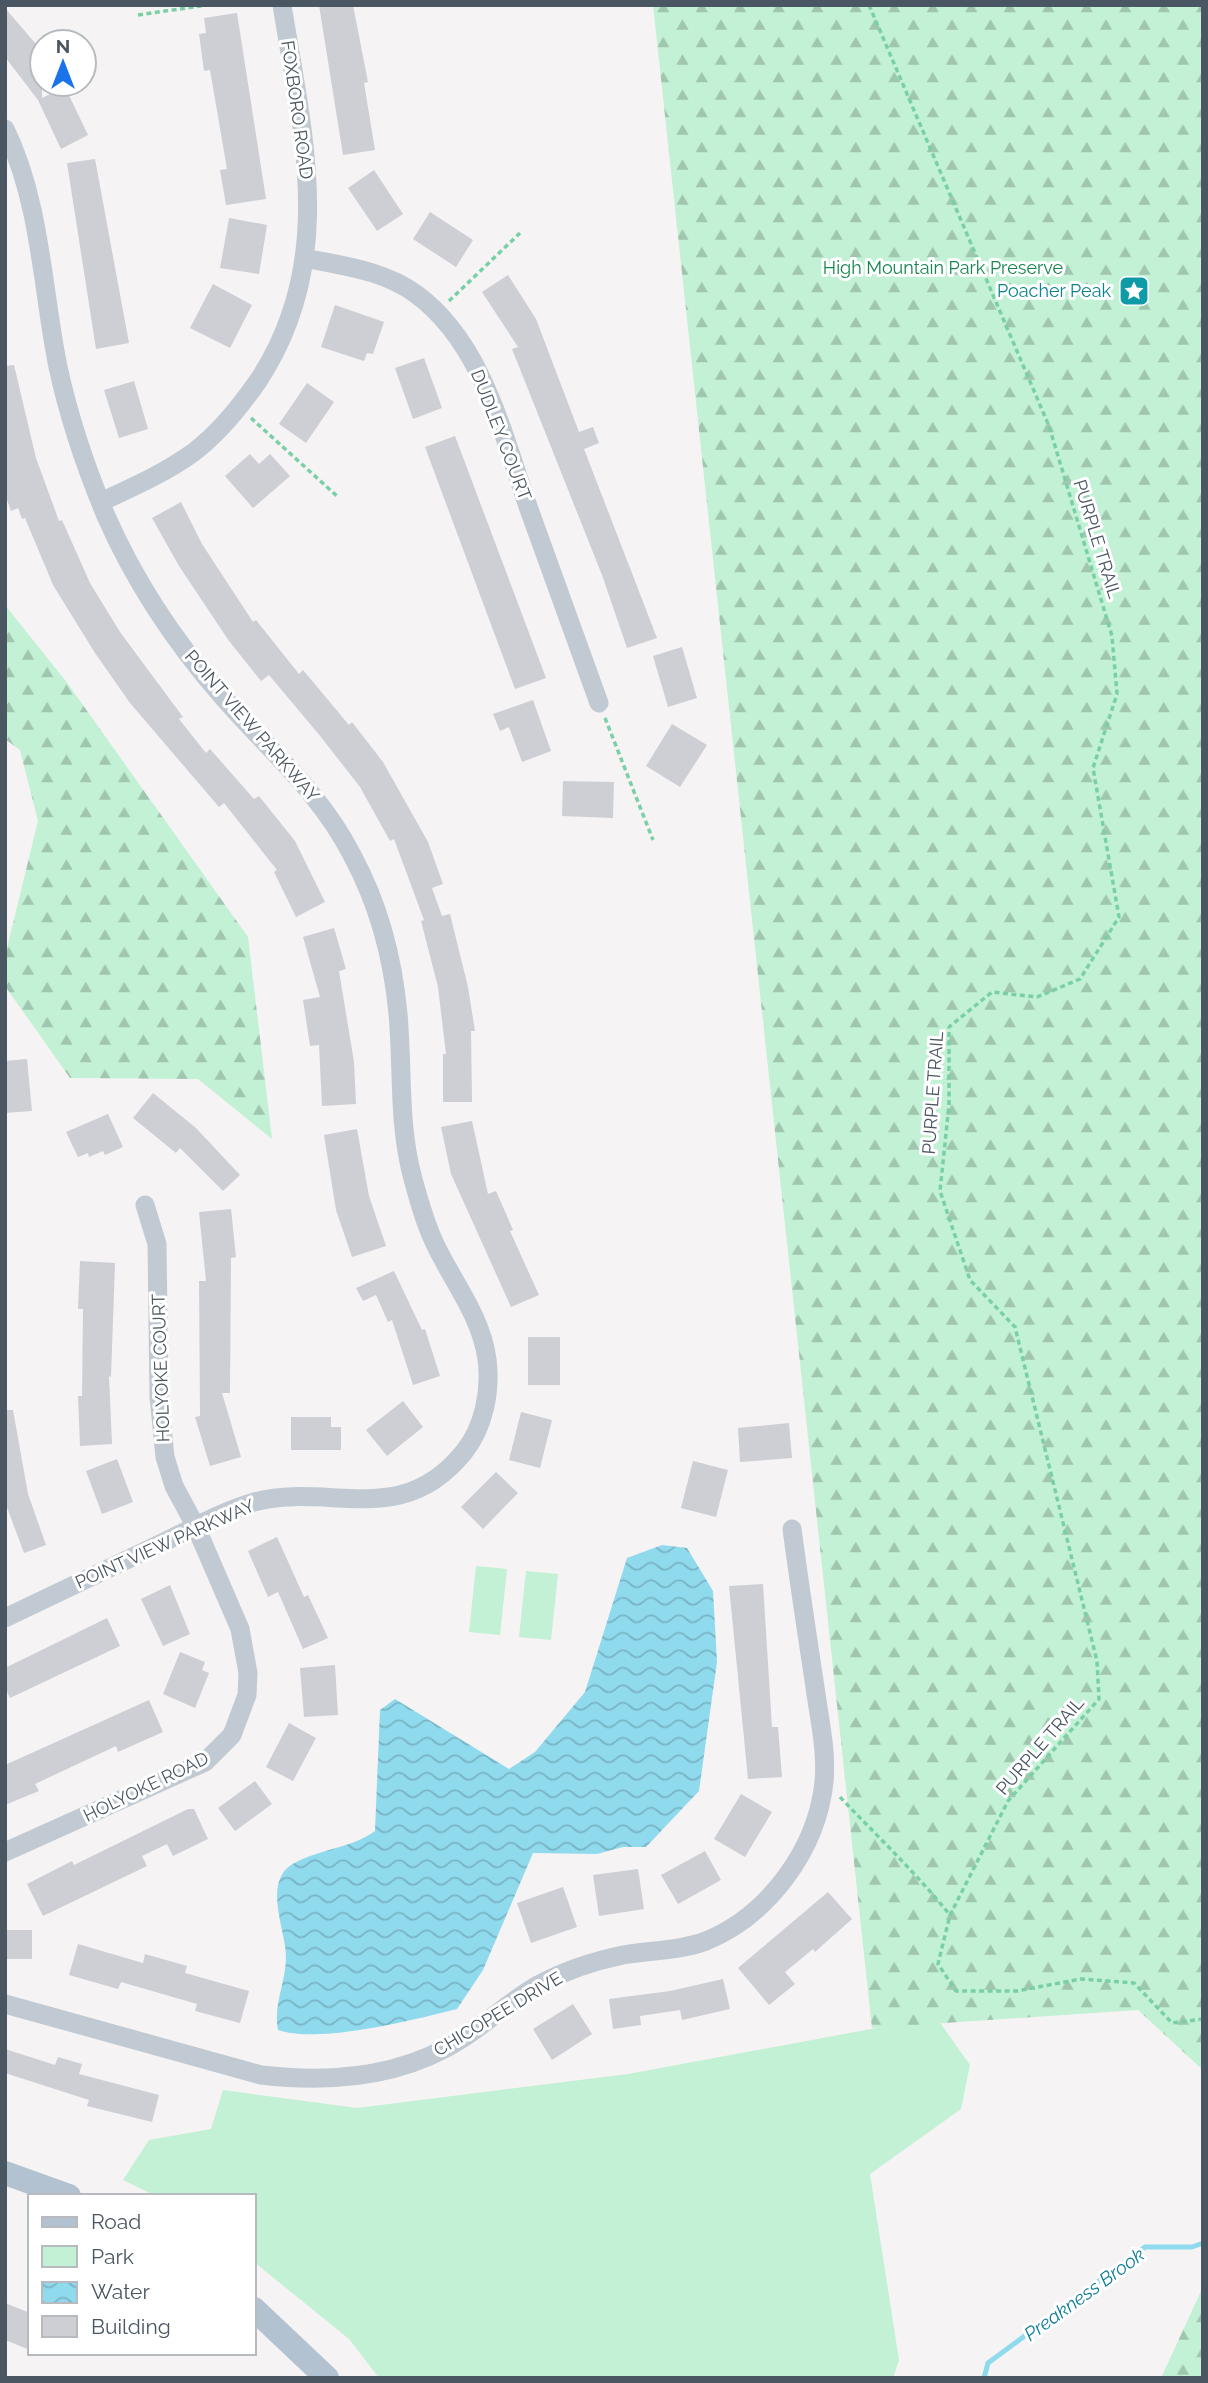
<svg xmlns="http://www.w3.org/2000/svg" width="1208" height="2383" font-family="Raleway,sans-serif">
	<defs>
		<pattern id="forest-firs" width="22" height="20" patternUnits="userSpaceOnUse" patternTransform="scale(1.75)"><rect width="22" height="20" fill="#c3f1d5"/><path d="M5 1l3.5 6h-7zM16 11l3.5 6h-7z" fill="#a0c6b0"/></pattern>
		<pattern id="water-waves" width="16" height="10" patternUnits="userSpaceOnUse" patternTransform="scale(1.75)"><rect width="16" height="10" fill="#90daee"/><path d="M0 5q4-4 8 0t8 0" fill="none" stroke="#78b4c4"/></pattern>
	</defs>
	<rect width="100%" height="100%" fill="#f5f3f3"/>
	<path fill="#c3f1d5" d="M476,1566L507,1569L500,1635L469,1632Z
		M526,1571L558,1574L551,1640L519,1637Z
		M936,2017L970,2065L961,2109L870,2174L899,2360L893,2378H379L349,2339L254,2262V2196H156L123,2180L149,2140L211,2129L223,2090L357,2108L628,2074Z"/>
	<path fill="url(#forest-firs)" d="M653,5H1203V2070L1138,2010L872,2028Z
		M5,605L65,680L248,937L272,1139L198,1079L70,1078L5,986V956L38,821L20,750L5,739Z
		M1203,2287V2378H1161Z"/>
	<path fill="url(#water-waves)" d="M662,1545L687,1548L713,1591L717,1662L699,1791L646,1847H623L597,1854L533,1853L483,1970L457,2009C413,2020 320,2044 278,2030C273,2005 286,1982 286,1957C286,1931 263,1884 291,1865C317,1849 350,1849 375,1831L380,1710L395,1699L509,1769L535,1752L585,1692L627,1558Z"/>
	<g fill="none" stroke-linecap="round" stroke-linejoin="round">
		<path stroke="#90daee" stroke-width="5" d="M984,2378L988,2363L1145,2247H1192L1203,2243"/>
	</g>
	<path fill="#cdcfd5" d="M319,5H353L368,82L364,83L375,150L343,155Z
		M5,8L42,51V98L65,87L88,135L61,149L38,100L5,57Z
		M237,13L266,199L226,205L220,170L227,169L210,70L204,71L199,34L206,33L204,18Z
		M95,159L129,343L96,349L67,163Z
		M374,170L403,214L377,231L348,188Z
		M430,212L473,240L456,267L413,239Z
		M229,218L267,225L259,274L220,268Z
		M508,275L536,319L579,432L593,427L599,443L584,449L657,638L627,648L602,575L512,349L518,347L482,292Z
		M213,284L252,305L230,348L190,328Z
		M335,305L384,322L373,354L367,353L364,361L321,347Z
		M424,358L442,408L413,419L395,368Z
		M14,365L36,458L59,521L62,520L90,583L120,632L183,717L179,719L206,753L210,749L254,799L259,796L295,841L325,902L296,917L274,872L277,870L224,803L219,807L130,703L95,653L53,585L25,518L22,519L18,508L11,511L5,494V366Z
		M134,381L148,429L119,438L104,390Z
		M307,383L334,402L306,443L279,424Z
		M455,436L546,678L515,689L425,447Z
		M250,454L259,464L270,454L290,476L253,508L225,476Z
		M181,502L202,544L253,622L256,620L299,674L303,670L349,725L352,722L383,762L428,842L443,884L432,888L442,916L450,914L468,987L475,1031H471L472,1102H443V1054H446L438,987L421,921L424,920L394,839L390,841L360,787L321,737L269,675L261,681L229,641L179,566L152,518Z
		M682,647L697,698L668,707L653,656Z
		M533,700L551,751L522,762L509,727L500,731L493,714Z
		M672,724L707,745L680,787L646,766Z
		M563,781L614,782L613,818L562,816Z
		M334,928L346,969L339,971L354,1062L356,1104L322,1106L319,1045L310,1046L303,1000L320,997L303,937Z
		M27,1059L32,1111L5,1113V1061Z
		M153,1093L196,1128L240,1175L223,1191L180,1148L176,1153L133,1118Z
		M108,1114L123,1147L105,1155L103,1151L89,1157L88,1153L78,1157L66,1132Z
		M472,1121L488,1194L496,1191L513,1230L510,1231L539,1295L511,1307L451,1174L441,1127Z
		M357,1129L369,1196L386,1246L352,1257L336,1210L324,1135Z
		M231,1209L236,1257L231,1258L230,1393H222L241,1457L210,1466L195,1417L200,1416L199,1281H206L199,1212Z
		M80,1261L115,1263L111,1377L109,1376L112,1444L80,1446L78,1396H82L83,1309H78Z
		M394,1271L422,1330L425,1329L440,1376L413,1385L392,1320L388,1322L376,1295L363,1301L356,1288Z
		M528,1337H560V1385H528Z
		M403,1401L423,1427L387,1456L366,1430Z
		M5,1410H13L28,1494L46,1545L24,1553L5,1502Z
		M521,1412L552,1420L540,1468L509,1460Z
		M291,1417H331V1427H341V1450H291Z
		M789,1423L792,1458L740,1462L738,1428Z
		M117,1459L133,1502L102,1514L86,1471Z
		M693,1461L728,1470L716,1517L681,1508Z
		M496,1472L518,1493L483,1529L461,1507Z
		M277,1537L304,1597L308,1595L328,1638L303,1649L278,1592L268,1597L248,1551Z
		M763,1584L772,1727H778L782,1777L748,1779L729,1586Z
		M170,1585L190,1634L163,1646L141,1599Z
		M107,1618L120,1646L10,1698L5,1687V1668Z
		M180,1652L205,1662L202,1670L209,1673L195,1708L163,1694Z
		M335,1665L338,1715L304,1717L300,1668Z
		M149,1700L163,1732L118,1752L116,1746L35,1784L39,1791L5,1805V1765Z
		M289,1723L316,1738L293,1781L266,1767Z
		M255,1781L272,1804L235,1831L218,1808Z
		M741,1794L772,1812L745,1857L714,1839Z
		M188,1809H194L208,1839L173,1856L167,1844L142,1856L147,1866L43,1916L27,1884L72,1861L74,1865Z
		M705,1851L721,1880L678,1904L661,1875Z
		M638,1869L644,1909L599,1916L593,1875Z
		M563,1887L577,1927L531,1943L517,1903Z
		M828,1892L852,1919L815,1952L813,1949L785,1972L795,1984L769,2005L738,1968Z
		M5,1930H32V1959H5Z
		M78,1944L143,1963L145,1954L187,1966L185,1973L249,1991L240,2023L195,2011L197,2004L121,1982L118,1989L69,1975Z
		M723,1979L730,2009L682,2020L680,2010L640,2016L641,2025L613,2029L609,1999L670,1991Z
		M573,2004L592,2034L552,2060L533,2029Z
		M5,2049L55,2065L58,2057L82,2064L79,2074L159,2095L152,2122L87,2106L89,2100L5,2073Z
		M5,2303L30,2313V2350L5,2340Z"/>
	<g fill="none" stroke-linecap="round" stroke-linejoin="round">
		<path stroke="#7ad0a6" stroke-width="3.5" stroke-dasharray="5 3.5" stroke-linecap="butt" d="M869,5L1049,426L1112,636L1117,694L1093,768L1119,917L1080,979L1037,997L992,992L949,1027V1105L940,1191L970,1280L1015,1327L1097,1661L1099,1699L1008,1801L950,1915L938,1964L956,1991H1017L1081,1979L1134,1983L1172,2023L1203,2019
			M138,15L207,5
			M449,301L520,233
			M251,418L338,497
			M605,718L653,840
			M840,1797C877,1836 916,1873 950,1915"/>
		<path stroke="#c1cad2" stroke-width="19" d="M5,129C41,203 42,288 58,367C69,418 86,468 106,516C135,582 175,642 222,696C268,749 320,792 352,855C378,903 393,959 398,1014C403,1069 398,1125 413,1179C419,1201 425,1223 435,1244C453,1282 481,1316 487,1359C491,1391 484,1427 464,1452C401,1530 331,1482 254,1502C223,1511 193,1528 164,1542C111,1567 58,1593 5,1618
			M305,258C343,266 383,270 416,294C484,344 503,437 530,512C553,576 576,640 599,703
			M101,502C133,487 165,473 194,452C219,433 240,407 258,381C337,262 303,135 282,5
			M5,1852L205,1762L232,1735L247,1695L248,1673L240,1629L196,1527L174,1486L165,1457L159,1397L157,1244L145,1205
			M5,2004L261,2075C329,2083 400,2078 460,2040C487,2023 510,2001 538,1985C564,1971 594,1961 623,1955C651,1950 679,1951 706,1941C769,1915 817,1849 824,1782C827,1750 819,1718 815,1687C807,1634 799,1582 792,1529"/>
		<path stroke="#b3c2d1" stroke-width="24" d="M5,2173L69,2196
			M254,2309L327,2378"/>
	</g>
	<defs>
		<g id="sight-square" transform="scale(1.575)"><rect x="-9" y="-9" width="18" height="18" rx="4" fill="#0f9aa8" stroke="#fff"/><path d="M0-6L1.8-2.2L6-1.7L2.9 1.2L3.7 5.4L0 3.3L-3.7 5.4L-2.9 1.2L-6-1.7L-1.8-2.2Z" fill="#fff"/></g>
	</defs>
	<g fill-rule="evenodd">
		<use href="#sight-square" x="1134" y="291"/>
	</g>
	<g text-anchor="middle" stroke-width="6" stroke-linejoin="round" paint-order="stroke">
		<g font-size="18" fill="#4a5661" stroke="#fff">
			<text transform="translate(297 110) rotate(82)" y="6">FOXBORO ROAD</text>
			<text transform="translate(501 435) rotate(69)" y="6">DUDLEY COURT</text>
			<text transform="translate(1097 539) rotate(73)" y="6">PURPLE TRAIL</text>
			<text transform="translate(252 726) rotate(49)" y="6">POINT VIEW PARKWAY</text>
			<text transform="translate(933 1093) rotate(-86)" y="6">PURPLE TRAIL</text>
			<text transform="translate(161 1368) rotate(-92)" y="6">HOLYOKE COURT</text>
			<text transform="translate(165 1544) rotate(-24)" y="6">POINT VIEW PARKWAY</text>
			<text transform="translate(1040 1746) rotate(-49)" y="6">PURPLE TRAIL</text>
			<text transform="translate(146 1787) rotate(-26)" y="6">HOLYOKE ROAD</text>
			<text transform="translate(498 2014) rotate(-31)" y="6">CHICOPEE DRIVE</text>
		</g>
		<g font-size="18" fill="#17864f" stroke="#fff">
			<text x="943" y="274">High Mountain Park Preserve</text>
		</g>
		<g font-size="18" fill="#0d838f" stroke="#fff" text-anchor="end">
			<text x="1111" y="297">Poacher Peak</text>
		</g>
		<g font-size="19" font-style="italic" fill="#0c7c9b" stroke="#fff">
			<text transform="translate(1084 2294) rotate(-36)" y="7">Preakness Brook</text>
		</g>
	</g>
	<rect width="1208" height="2383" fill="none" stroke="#4a5661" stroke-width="14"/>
	<rect x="28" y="2194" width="228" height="161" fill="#ffffff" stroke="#b7bbc0" stroke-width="2"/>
	<rect x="42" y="2217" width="35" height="10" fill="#b3c2d1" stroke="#b7bbc0" stroke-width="2"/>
	<text x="91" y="2229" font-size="21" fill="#4a5661">Road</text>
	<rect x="42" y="2246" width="35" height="21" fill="#c3f1d5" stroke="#b7bbc0" stroke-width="2"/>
	<text x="91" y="2264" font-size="21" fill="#4a5661">Park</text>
	<rect x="42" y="2282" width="35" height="21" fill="url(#water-waves)" stroke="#b7bbc0" stroke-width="2"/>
	<text x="91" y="2299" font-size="21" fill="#4a5661">Water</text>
	<rect x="42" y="2316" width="35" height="21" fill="#cdcfd5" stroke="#b7bbc0" stroke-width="2"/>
	<text x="91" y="2334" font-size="21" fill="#4a5661">Building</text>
	<g transform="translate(63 63)"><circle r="33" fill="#ffffff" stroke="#b7bbc0" stroke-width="2"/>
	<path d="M0-5L12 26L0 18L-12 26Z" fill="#1a73e8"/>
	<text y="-10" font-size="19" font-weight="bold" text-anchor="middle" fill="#4a5661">N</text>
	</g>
</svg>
